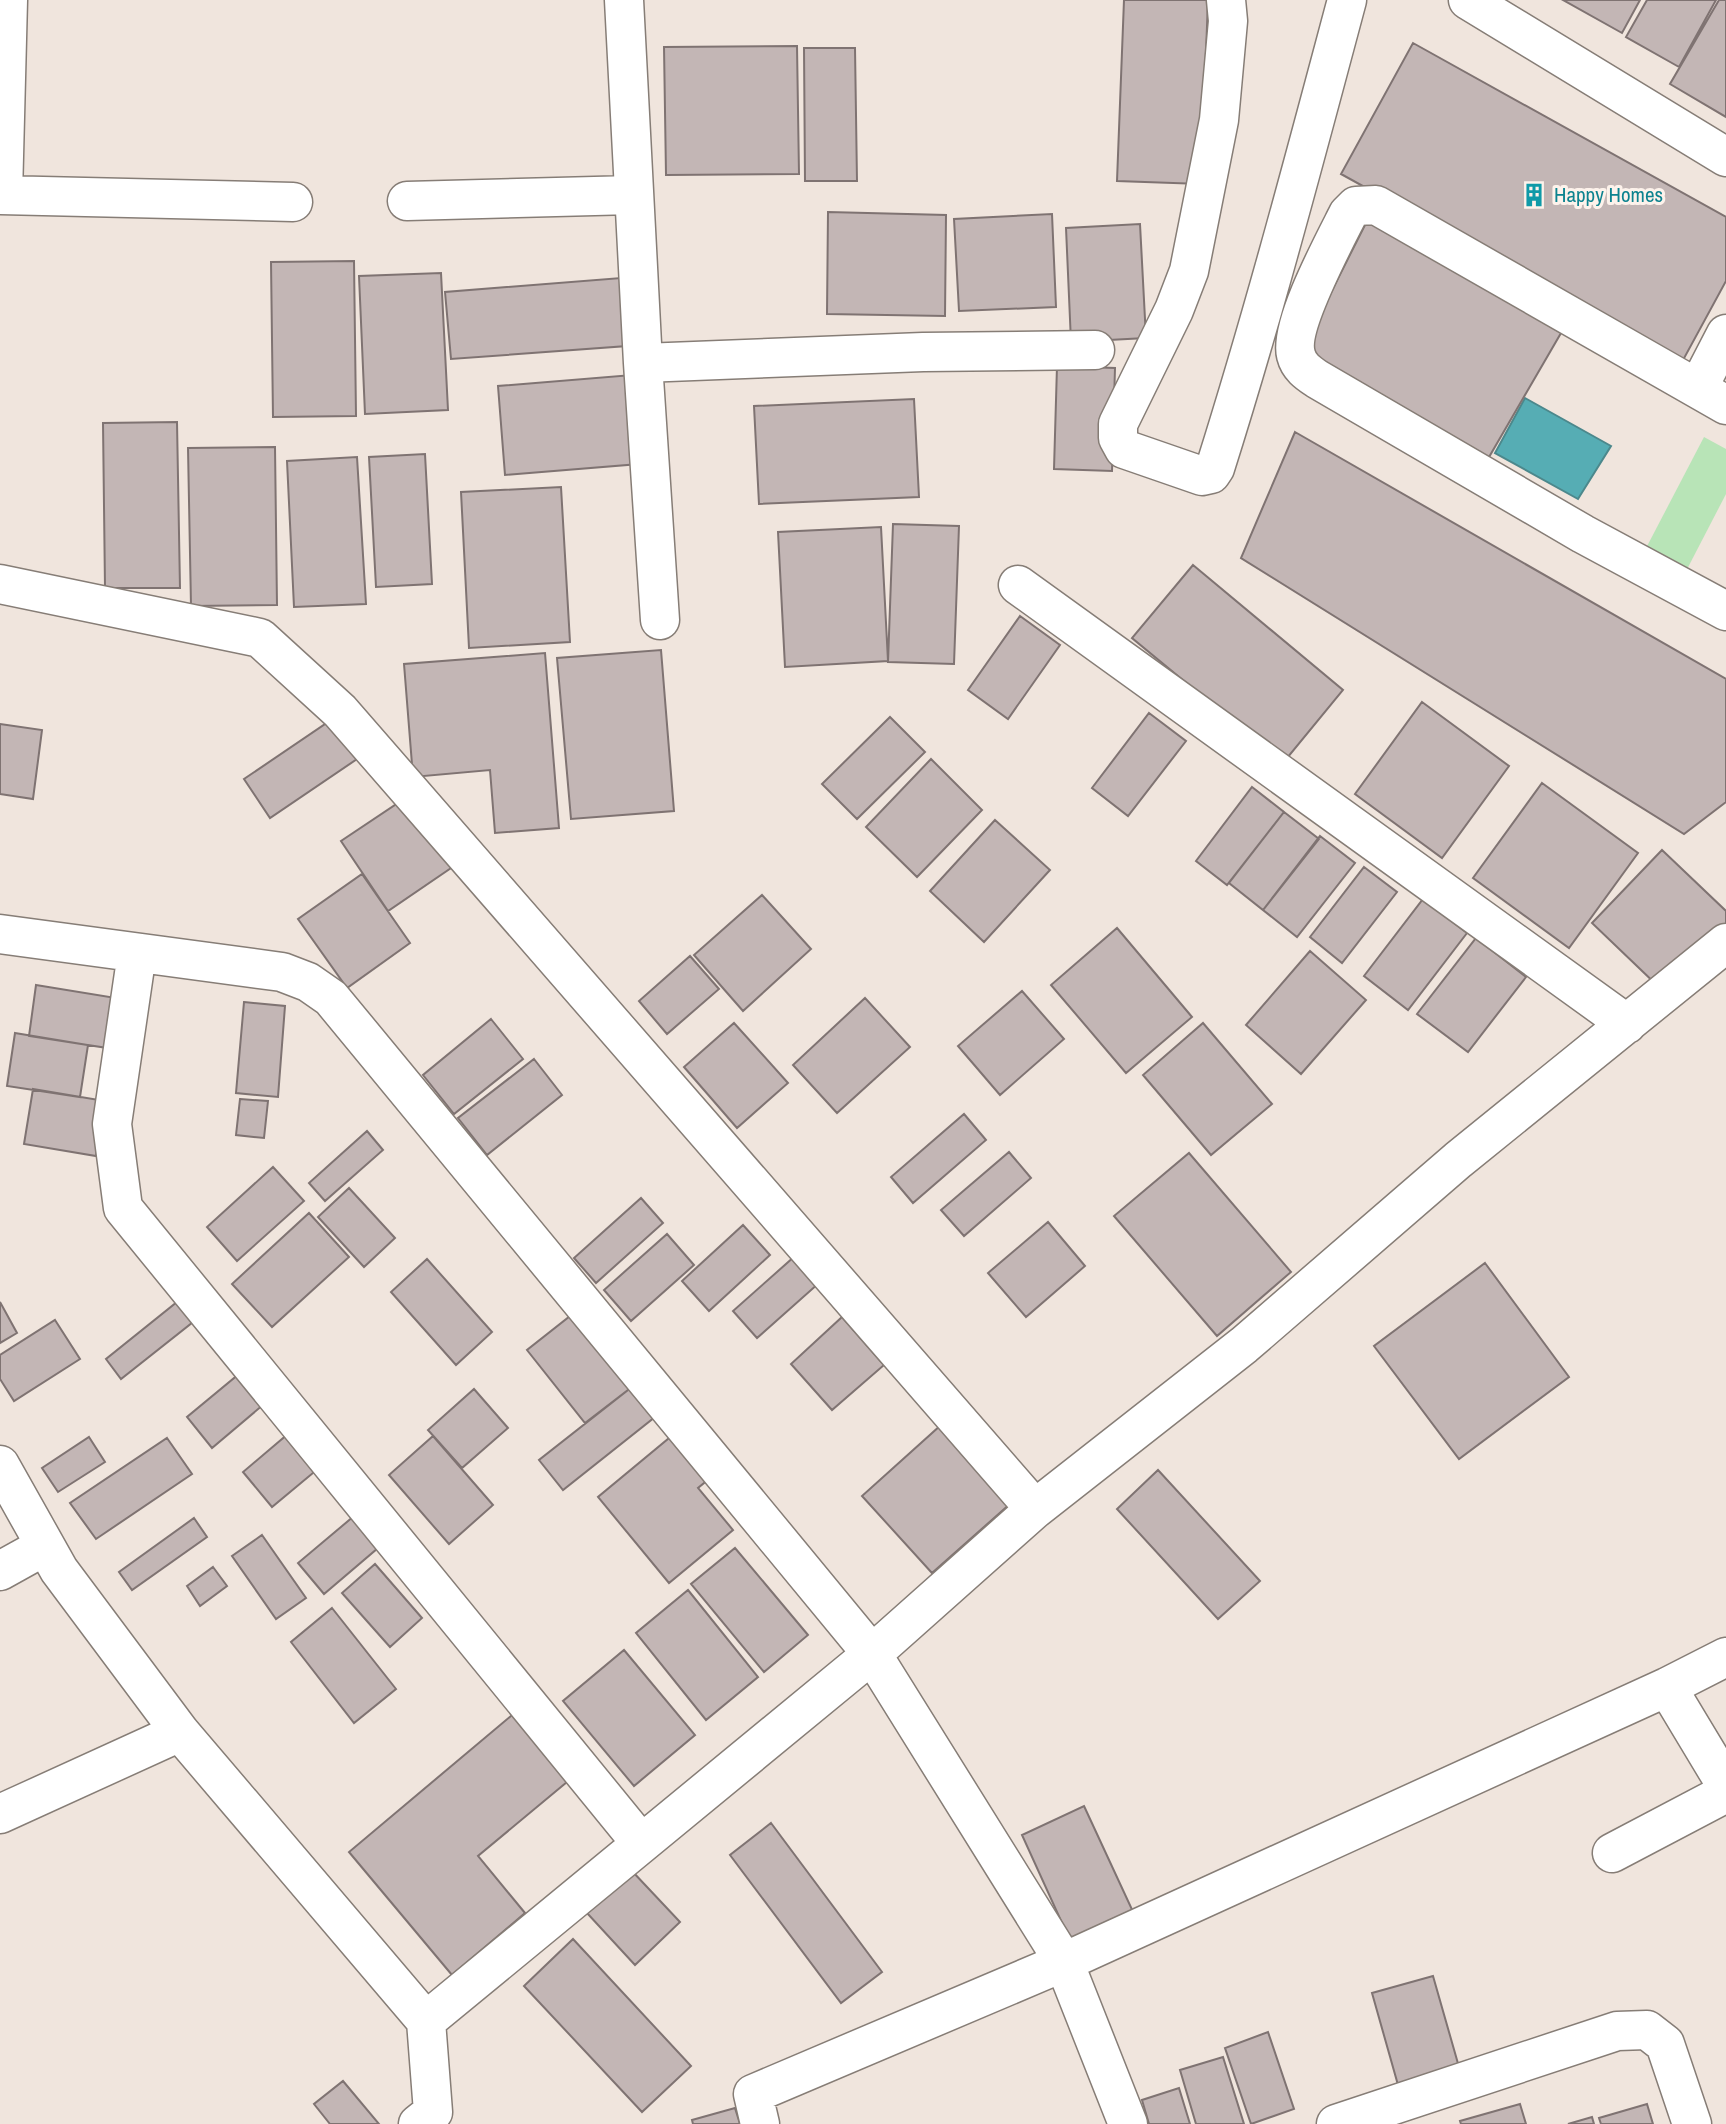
<svg xmlns="http://www.w3.org/2000/svg" width="1726" height="2124" font-family="'Archivo Narrow',sans-serif">
	<rect width="100%" height="100%" fill="#f0e5dd"/>
	<path fill="#b8e4b7" d="M1704,437L1726,449V494L1683,577L1644,552Z"/>
	<path fill="#56adb4" stroke="#4c888c" stroke-width="2" d="M1525,398L1611,446L1578,499L1495,453Z"/>
	<path fill="#c3b6b5" stroke="#7f7372" stroke-width="2" d="M1124,0H1208L1201,184L1117,181Z
		M1563,0H1640L1622,33Z
		M1647,0H1716L1679,67L1626,37Z
		M1719,0H1726V117L1670,84Z
		M1413,43L1726,217V281L1682,362L1341,174Z
		M797,46L799,174L666,175L664,47Z
		M804,48H855L857,181H805Z
		M828,212L946,215L945,316L827,314Z
		M1052,214L1056,307L959,311L954,219Z
		M1370,215L1561,333L1485,464L1303,348Z
		M1140,224L1146,338L1071,342L1066,228Z
		M354,261L356,416L273,417L271,262Z
		M441,273L448,410L365,414L359,276Z
		M621,278L627,346L451,359L445,292Z
		M1057,366L1115,368L1112,471L1054,469Z
		M632,375L639,464L505,475L498,386Z
		M914,399L919,497L759,504L754,406Z
		M177,422L180,588H105L103,423Z
		M1295,432L1726,679V802L1684,834L1241,558Z
		M275,447L277,605L191,606L188,448Z
		M425,454L432,584L376,587L369,457Z
		M357,457L366,604L294,607L287,461Z
		M561,487L570,642L469,648L461,492Z
		M893,524L959,526L954,664L888,662Z
		M881,527L888,661L785,667L778,532Z
		M1193,565L1343,690L1283,763L1132,638Z
		M1020,616L1060,645L1008,719L968,690Z
		M661,650L674,811L571,819L557,658Z
		M545,653L559,828L495,833L490,770L413,777L404,664Z
		M1422,702L1509,766L1442,858L1355,794Z
		M1149,713L1186,741L1128,816L1092,788Z
		M337,716L363,755L270,818L244,779Z
		M890,717L925,752L857,819L822,784Z
		M0,724L42,730L33,799L0,794Z
		M931,759L982,810L917,877L866,827Z
		M1542,783L1638,853L1569,948L1473,878Z
		M1252,787L1284,812L1227,885L1196,861Z
		M407,797L454,866L388,911L341,841Z
		M1284,812L1319,839L1263,910L1229,883Z
		M995,820L1050,870L984,942L930,891Z
		M1320,836L1355,863L1297,937L1263,910Z
		M1662,850L1726,911V924L1662,990L1592,923Z
		M1364,867L1397,892L1342,963L1310,937Z
		M362,874L410,943L347,988L298,919Z
		M762,895L811,949L743,1011L694,955Z
		M1423,899L1467,933L1408,1010L1364,976Z
		M1117,928L1192,1017L1126,1073L1051,985Z
		M1476,938L1526,977L1468,1052L1417,1014Z
		M1310,951L1366,1000L1301,1074L1246,1025Z
		M690,956L719,989L667,1034L639,1001Z
		M36,985L122,999L114,1049L29,1036Z
		M1022,991L1064,1039L1000,1095L958,1046Z
		M865,998L910,1047L837,1113L793,1065Z
		M244,1002L285,1006L278,1097L236,1093Z
		M491,1019L523,1059L454,1114L423,1075Z
		M734,1023L788,1083L737,1128L684,1067Z
		M1203,1023L1272,1104L1211,1155L1143,1075Z
		M15,1033L88,1045L80,1097L7,1086Z
		M534,1059L562,1095L487,1155L458,1118Z
		M33,1089L105,1101L96,1156L24,1144Z
		M240,1099L268,1101L264,1138L236,1135Z
		M964,1114L986,1140L913,1203L891,1177Z
		M367,1131L383,1150L325,1201L309,1183Z
		M1009,1152L1031,1178L964,1236L941,1210Z
		M1189,1153L1291,1272L1217,1336L1114,1216Z
		M273,1167L304,1201L237,1261L207,1227Z
		M349,1188L395,1238L364,1267L318,1217Z
		M641,1198L663,1223L596,1283L574,1258Z
		M309,1213L349,1257L272,1327L232,1284Z
		M1048,1222L1085,1266L1026,1317L988,1273Z
		M743,1225L770,1255L709,1311L682,1281Z
		M667,1234L694,1265L631,1321L604,1290Z
		M795,1256L819,1283L757,1338L733,1311Z
		M427,1259L492,1332L456,1365L391,1292Z
		M1485,1263L1569,1377L1459,1459L1374,1346Z
		M0,1302L17,1333L0,1343Z
		M177,1302L193,1322L121,1379L106,1359Z
		M579,1309L637,1383L585,1423L527,1350Z
		M842,1317L884,1365L832,1410L791,1364Z
		M55,1320L80,1359L14,1401L0,1379V1355Z
		M245,1369L270,1399L212,1448L187,1417Z
		M637,1383L660,1413L563,1490L539,1460Z
		M474,1389L508,1428L462,1468L428,1430Z
		M941,1425L1011,1503L932,1573L862,1496Z
		M295,1428L325,1463L272,1507L243,1472Z
		M680,1429L715,1474L698,1488L733,1530L669,1583L598,1497Z
		M433,1436L493,1505L449,1544L389,1475Z
		M89,1437L105,1462L58,1492L42,1468Z
		M167,1438L192,1474L96,1539L70,1503Z
		M1158,1470L1260,1581L1218,1619L1117,1509Z
		M360,1511L385,1542L324,1594L298,1563Z
		M194,1518L207,1537L132,1590L119,1572Z
		M262,1535L306,1598L276,1619L232,1556Z
		M735,1548L808,1635L764,1672L691,1584Z
		M375,1564L422,1618L390,1647L342,1593Z
		M213,1567L227,1586L200,1606L187,1586Z
		M688,1590L758,1677L706,1720L636,1633Z
		M332,1608L396,1689L354,1723L291,1642Z
		M624,1650L695,1735L634,1786L563,1701Z
		M524,1705L579,1772L478,1856L525,1913L452,1975L349,1852Z
		M1084,1806L1135,1916L1072,1945L1022,1835Z
		M771,1823L882,1972L841,2003L730,1855Z
		M632,1871L680,1922L635,1965L587,1913Z
		M573,1939L691,2066L642,2112L524,1986Z
		M1433,1976L1461,2074L1400,2092L1372,1993Z
		M1268,2032L1294,2109L1251,2124L1225,2048Z
		M1223,2057L1244,2124H1196L1180,2070Z
		M343,2081L379,2124H330L314,2104Z
		M1179,2088L1190,2124H1149L1142,2100Z
		M1520,2104L1526,2124H1461L1460,2121Z
		M1647,2104L1653,2124H1601L1599,2118Z
		M735,2108L740,2124H693L692,2120Z
		M1592,2117L1594,2124H1568Z"/>
	<g fill="none" stroke-linecap="round" stroke-linejoin="round">
		<g stroke="#867d76" stroke-width="41">
			<path id="minor" d="M624,0L643,363L923,352L1095,350
				M1226,0L1228,21L1219,120L1189,271L1174,310L1118,424V438L1124,449L1202,476L1211,474L1215,468C1264,313 1305,157 1347,0
				M1468,0L1726,157
				M0,195L293,202
				M3,195L8,0
				M407,201L633,195
				M643,363L660,620
				M1698,388L1726,334
				M1726,405L1376,205L1356,206L1348,214C1334,242 1288,327 1296,355C1299,367 1308,373 1317,379L1583,534L1726,611
				M0,584L260,638L340,711L1035,1509
				M1018,585L1627,1024
				M0,934L282,972L308,982L331,998L872,1654L1064,1962L1128,2124
				M137,953L112,1124L123,1208L641,1843
				M0,1465L59,1570L180,1732L426,2021
				M0,1571L45,1546
				M1667,1687L1726,1785
				M0,1814L180,1732
				M1612,1853L1726,1793
				M418,2124L433,2112L426,2021L872,1654L1035,1509L1244,1345L1458,1160L1726,943
				M760,2124L753,2094L1064,1962L1667,1687L1726,1657
				M1336,2124L1617,2031L1647,2030L1665,2044L1692,2124"/>
		</g>
		<use href="#minor" stroke="#fff" stroke-width="38"/>
	</g>
	<defs>
		<g id="building-bare" transform="scale(1.89)"><path d="M-4-6H4V6H1V3H-1V6H-4ZM-2.5-4.3h1.7v1.8h-1.7ZM.8-4.3h1.7v1.8H.8ZM-2.5-1h1.7V.8h-1.7ZM.8-1h1.7V.8H.8Z" fill="#0f9aa8" stroke="#fdf2eb" stroke-width="2.5" paint-order="stroke"/></g>
	</defs>
	<g fill-rule="evenodd">
		<use href="#building-bare" x="1534" y="195"/>
	</g>
	<g text-anchor="middle" stroke-width="6" stroke-linejoin="round" paint-order="stroke">
		<g font-size="21" fill="#0d838f" stroke="#fdf2eb" text-anchor="start">
			<text x="1554" y="202">Happy Homes</text>
		</g>
	</g>
</svg>
